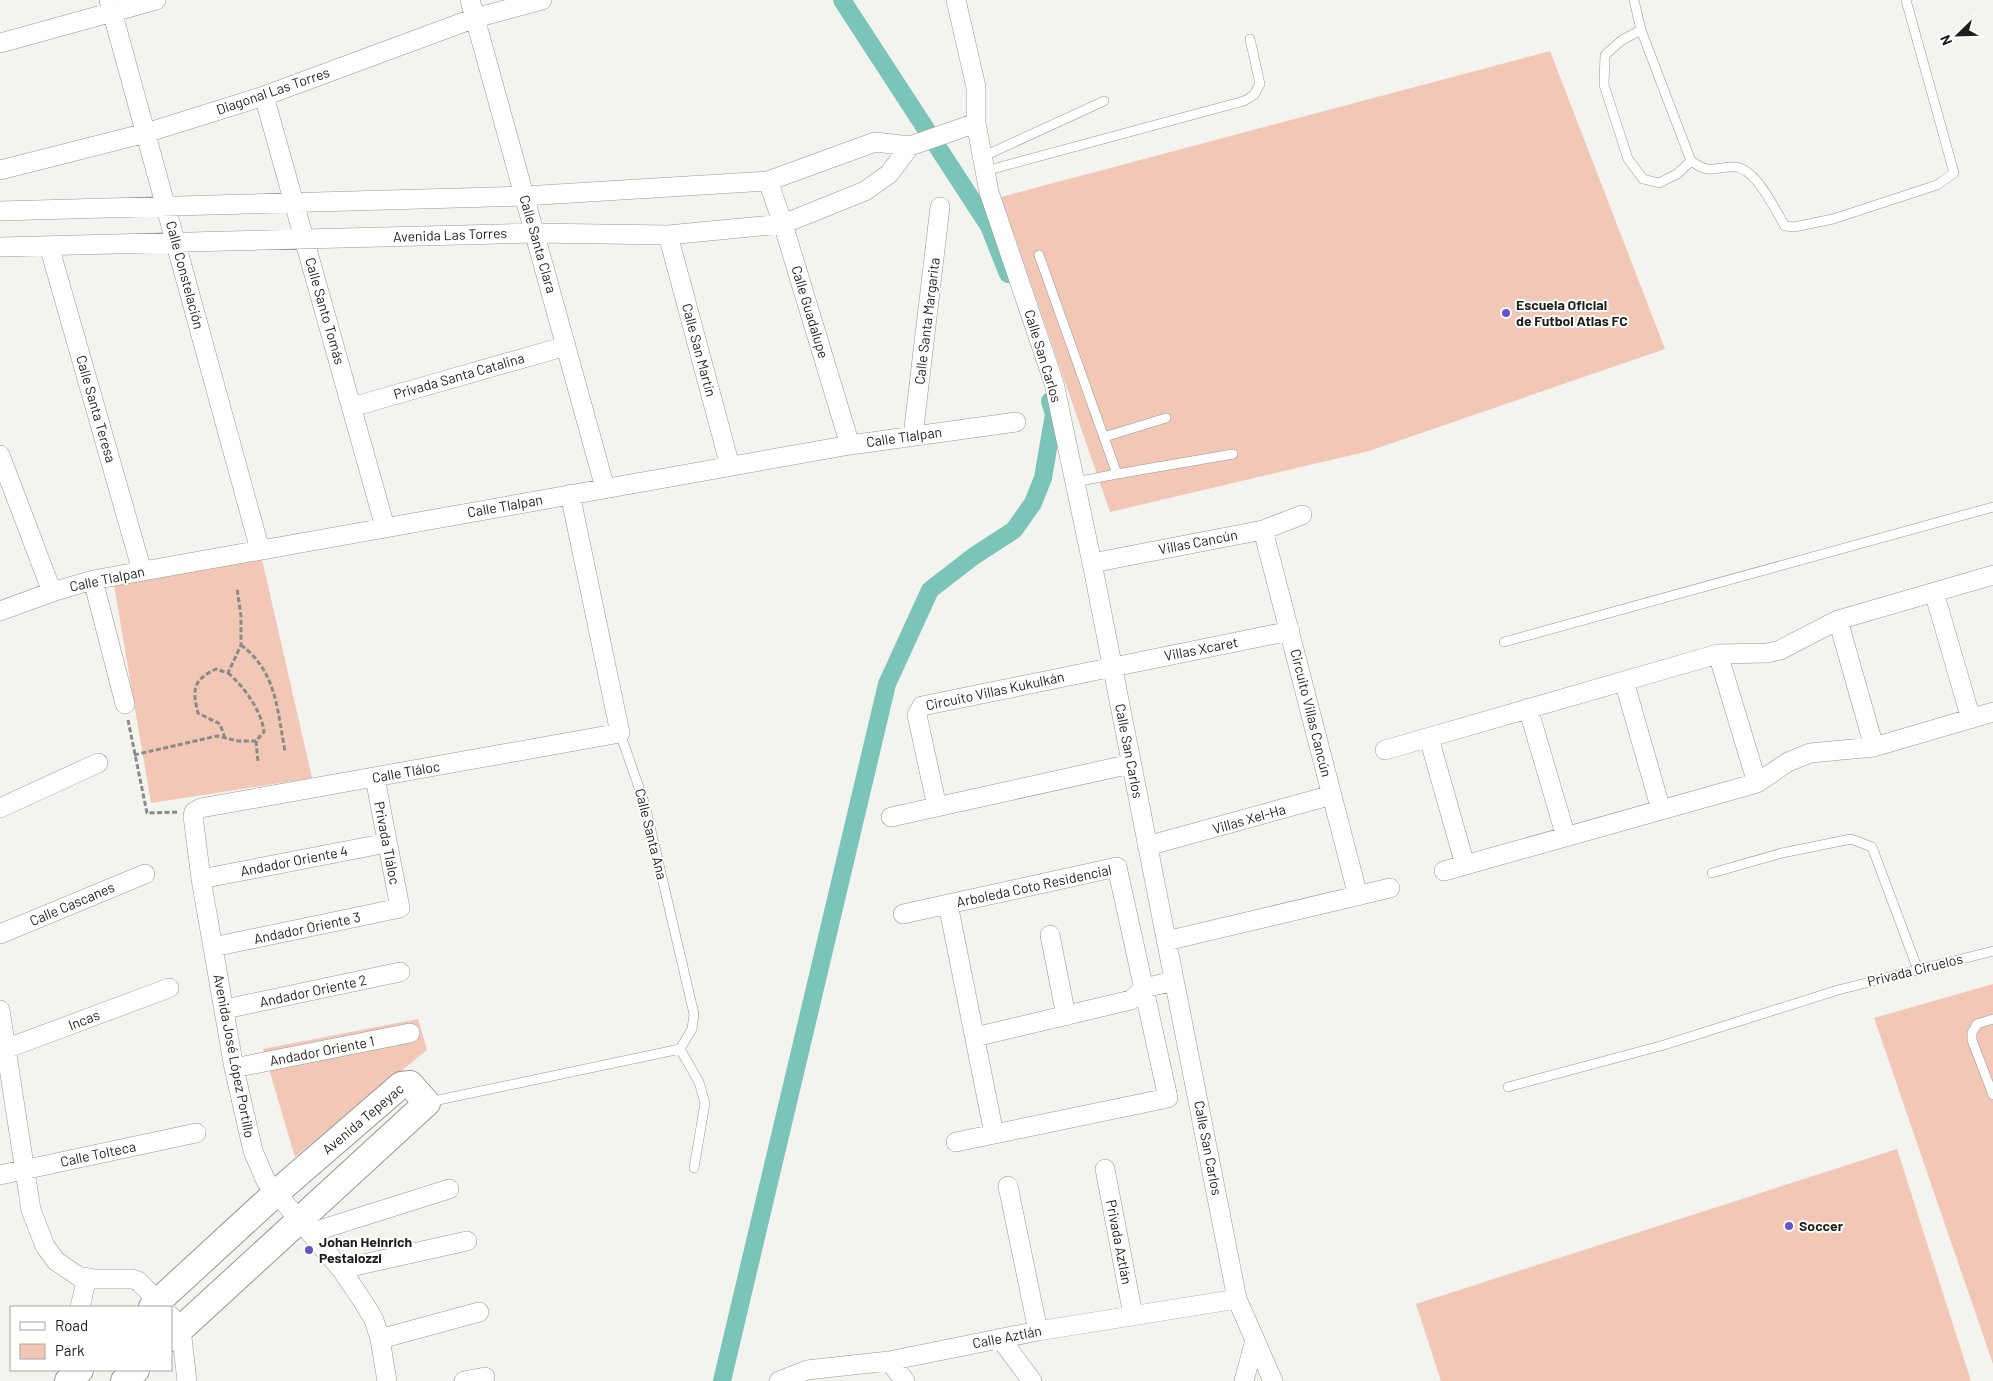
<svg xmlns="http://www.w3.org/2000/svg" width="1993" height="1381" font-family="Barlow,sans-serif">
	<rect width="100%" height="100%" fill="#f3f3f0"/>
	<path fill="#f2c7b6" d="M1550,51L1665,349L1369,451L1110,512L1001,197Z
		M261,555L312,778L151,803L114,585Z
		M1993,984V1364L1874,1018Z
		M418,1019L427,1050L295,1157L263,1049Z
		M1897,1149L1971,1381H1441L1416,1304Z"/>
	<g fill="none" stroke-linecap="round" stroke-linejoin="round">
		<path stroke="#7bc5b8" stroke-width="18" d="M842,0L989,226L1008,274
			M722,1381L887,684L930,590L974,556L1014,530L1033,503L1043,478L1054,414L1050,401"/>
		<g stroke="#989895" stroke-width="10">
			<path id="lane" d="M1634,0L1641,30L1691,161C1713,176 1712,166 1735,167C1756,168 1775,210 1785,226L1794,227L1833,219L1937,185L1954,173L1906,0
				M1641,30L1622,40L1605,55L1604,85L1628,159L1643,179L1659,183L1677,174L1691,161
				M982,157L1104,101
				M985,171L1244,101L1254,95L1260,84L1250,39
				M1039,255L1117,474L1233,454
				M1104,437L1166,418
				M1075,482L1117,474
				M1504,642L1993,507
				M620,733L645,805L694,1014L692,1029L680,1049L699,1082L705,1103L694,1168
				M1712,873L1782,853L1851,839L1872,847L1918,970
				M1993,1019L1977,1024L1972,1033V1040L1993,1095
				M1508,1087L1664,1045L1838,990L1993,951
				M429,1102L680,1049"/>
		</g>
		<g stroke="#989895" stroke-width="20">
			<path id="street" d="M109,0L260,550
				M470,0L605,488
				M0,43L156,0
				M264,96L385,527
				M976,123L989,192L1054,383L1092,563L1237,1299L1273,1381
				M0,170L146,133L264,96L475,18L542,0
				M768,181L783,224L850,445
				M0,211L524,196L768,181L875,142L910,146L976,123V87L956,0
				M668,235L730,466
				M49,246L142,571
				M0,247L534,233L668,235L783,224L865,191L889,174L910,146
				M352,407L566,346
				M913,436L940,207
				M0,455L52,592
				M1263,530L1358,896
				M1092,563L1263,530L1302,515
				M93,580L125,704
				M1934,592L1971,719
				M0,611L52,592L93,580L850,445L1016,422
				M1838,620L1874,747
				M1718,654L1757,783
				M1624,681L1661,810
				M1528,708L1566,837
				M1429,738L1465,865
				M1385,750L1718,654L1767,653L1780,650L1838,620L1993,575
				M937,807L917,715L922,706L1290,631
				M0,808L98,763
				M891,817L1131,764
				M1147,846L1332,795
				M1444,871L1757,783L1788,762L1810,753L1874,747L1993,712
				M201,879L387,843
				M948,904L994,1134
				M903,914L1117,867L1168,1098L956,1142
				M0,934L145,874
				M1050,935L1066,1016
				M1166,941L1390,888
				M213,947L400,908L375,778
				M225,1009L400,972
				M0,1010L31,1210L45,1246L56,1261L78,1276L95,1279H132L138,1281L164,1307
				M975,1037L1131,1000L1144,988L1174,981
				M0,1051L169,988
				M234,1068L410,1033
				M1105,1169L1133,1315
				M0,1175L196,1133
				M1008,1186L1038,1331
				M310,1233L449,1189
				M341,1269L467,1241
				M80,1307L87,1278
				M171,1316L181,1329L187,1381
				M1000,1338L1032,1381
				M380,1339L479,1312
				M889,1361L905,1381
				M387,1381L380,1339L374,1320L364,1303L341,1269L266,1181L253,1151L234,1068L201,879L193,816L194,812L201,808L620,733L570,494
				M464,1381L485,1377
				M779,1381L807,1370L889,1361L1038,1331L1237,1299
				M1244,1381L1255,1340"/>
		</g>
		<g stroke="#989895" stroke-width="28">
			<path id="secondary" d="M152,1307L276,1193L401,1085L410,1084L427,1103L171,1338
				M68,1381L80,1370
				M124,1381L136,1370"/>
		</g>
		<path stroke="#8a8a88" stroke-width="3" stroke-dasharray="5 2.5" stroke-linecap="butt" d="M241,645C277,672 277,710 285,751
			M228,673C244,686 262,712 264,732L256,741L258,762
			M128,720L147,813L178,812
			M225,738L220,724L198,713C192,689 193,680 216,669L228,673L241,645V616L237,588
			M134,755L217,736L238,741H256"/>
		<use href="#lane" stroke="#fff" stroke-width="9"/>
		<use href="#street" stroke="#fff" stroke-width="19"/>
		<use href="#secondary" stroke="#fff" stroke-width="26"/>
	</g>
	<g fill="#6652cb" stroke="#fffffe" stroke-width="2">
		<circle cx="1506" cy="313" r="5"/>
		<circle cx="1789" cy="1226" r="5"/>
		<circle cx="309" cy="1250" r="5"/>
	</g>
	<g text-anchor="middle" stroke-width="4" stroke-linejoin="round" paint-order="stroke">
		<g font-size="14" fill="#1e1e1d" stroke="#fffffe">
			<text transform="translate(273 91) rotate(-19)" y="5">Diagonal Las Torres</text>
			<text transform="translate(450 235) rotate(-2)" y="5">Avenida Las Torres</text>
			<text transform="translate(538 244) rotate(74)" y="5">Calle Santa Clara</text>
			<text transform="translate(185 275) rotate(75)" y="5">Calle Constelación</text>
			<text transform="translate(325 311) rotate(74)" y="5">Calle Santo Tomás</text>
			<text transform="translate(810 312) rotate(73)" y="5">Calle Guadalupe</text>
			<text transform="translate(927 321) rotate(-83)" y="5">Calle Santa Margarita</text>
			<text transform="translate(699 350) rotate(75)" y="5">Calle San Martín</text>
			<text transform="translate(1043 356) rotate(73)" y="5">Calle San Carlos</text>
			<text transform="translate(459 376) rotate(-16)" y="5">Privada Santa Catalina</text>
			<text transform="translate(96 409) rotate(74)" y="5">Calle Santa Teresa</text>
			<text transform="translate(904 437) rotate(-8)" y="5">Calle Tlalpan</text>
			<text transform="translate(505 506) rotate(-10)" y="5">Calle Tlalpan</text>
			<text transform="translate(1198 542) rotate(-11)" y="5">Villas Cancún</text>
			<text transform="translate(107 579) rotate(-12)" y="5">Calle Tlalpan</text>
			<text transform="translate(1201 649) rotate(-11)" y="5">Villas Xcaret</text>
			<text transform="translate(995 691) rotate(-12)" y="5">Circuito Villas Kukulkán</text>
			<text transform="translate(1311 713) rotate(76)" y="5">Circuito Villas Cancún</text>
			<text transform="translate(1129 751) rotate(79)" y="5">Calle San Carlos</text>
			<text transform="translate(406 772) rotate(-10)" y="5">Calle Tláloc</text>
			<text transform="translate(1249 819) rotate(-16)" y="5">Villas Xel-Ha</text>
			<text transform="translate(651 834) rotate(76)" y="5">Calle Santa Ana</text>
			<text transform="translate(387 843) rotate(79)" y="5">Privada Tláloc</text>
			<text transform="translate(294 861) rotate(-11)" y="5">Andador Oriente 4</text>
			<text transform="translate(1034 886) rotate(-12)" y="5">Arboleda Coto Residencial</text>
			<text transform="translate(72 904) rotate(-23)" y="5">Calle Cascanes</text>
			<text transform="translate(307 928) rotate(-12)" y="5">Andador Oriente 3</text>
			<text transform="translate(1915 970) rotate(-14)" y="5">Privada Ciruelos</text>
			<text transform="translate(313 991) rotate(-12)" y="5">Andador Oriente 2</text>
			<text transform="translate(84 1020) rotate(-21)" y="5">Incas</text>
			<text transform="translate(322 1051) rotate(-11)" y="5">Andador Oriente 1</text>
			<text transform="translate(234 1056) rotate(79)" y="5">Avenida José López Portillo</text>
			<text transform="translate(363 1119) rotate(-40)" y="5">Avenida Tepeyac</text>
			<text transform="translate(1208 1148) rotate(79)" y="5">Calle San Carlos</text>
			<text transform="translate(98 1154) rotate(-12)" y="5">Calle Tolteca</text>
			<text transform="translate(1119 1242) rotate(79)" y="5">Privada Aztlán</text>
			<text transform="translate(1007 1337) rotate(-11)" y="5">Calle Aztlán</text>
		</g>
		<g font-size="14" font-weight="bold" fill="#1e1e1d" stroke="#fffffe" text-anchor="start">
			<text x="1516" y="310">Escuela Oficial<tspan x="1516" dy="16">de Futbol Atlas FC</tspan></text>
			<text x="1799" y="1231">Soccer</text>
			<text x="319" y="1247">Johan Heinrich<tspan x="319" dy="16">Pestalozzi</tspan></text>
		</g>
	</g>
	<rect x="10" y="1306" width="162" height="65" fill="#fffffe" stroke="#a5a5a4"/>
	<rect x="20" y="1322" width="25" height="8" fill="#ffffff" stroke="#a5a5a4"/>
	<text x="55" y="1331" font-size="15" fill="#1e1e1d">Road</text>
	<rect x="20" y="1344" width="25" height="15" fill="#f2c7b6" stroke="#a5a5a4"/>
	<text x="55" y="1356" font-size="15" fill="#1e1e1d">Park</text>
	<g transform="translate(1958 35) rotate(247)" stroke="#fffffe" stroke-width="4" paint-order="stroke">
	<path d="M0-4L9 19L0 12L-9 19Z" fill="#1e1e1d"/>
	<text y="-8" font-size="14" font-weight="bold" text-anchor="middle" fill="#1e1e1d">N</text>
	</g>
</svg>
